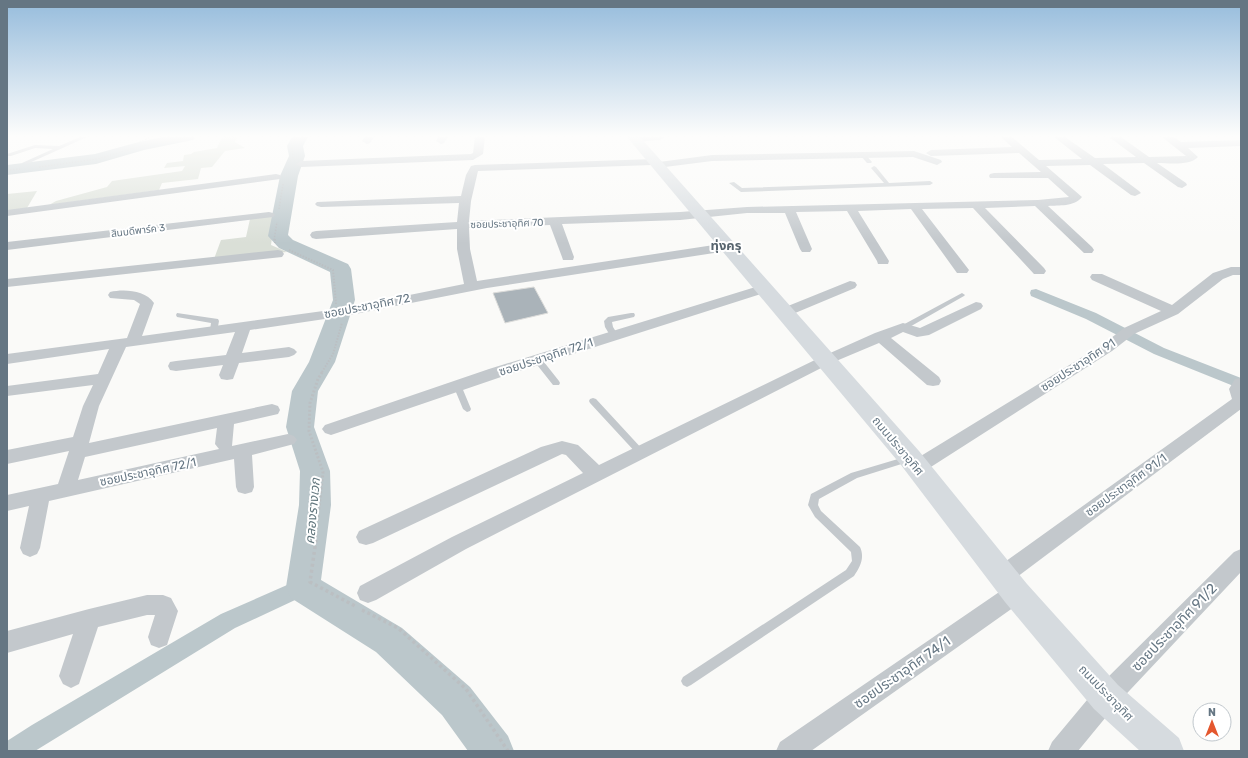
<svg xmlns="http://www.w3.org/2000/svg" width="1248" height="758" font-family="Rubik,'Noto Sans Thai',sans-serif">
	<rect width="100%" height="100%" fill="#fafaf8"/>
	<path fill="#dadfd7" d="M222,137H237L235,142L245,148L225,151L212,167L201,168L198,179L162,183L159,190L49,205L56,201L107,187L112,181L182,171L185,166L164,168L167,163L183,161L184,155L191,154L194,152L217,148Z
		M37,191L27,208L7,211V194Z
		M275,216L271,245L287,252L214,259L221,240L246,237L250,219Z"/>
	<g fill="none" stroke-linecap="round" stroke-linejoin="round">
		<path fill="#bbc7cb" fill-rule="evenodd" d="M1036,289L1096,313L1164,348L1241,378V389L1154,354L1086,319L1031,296L1030,293L1031,290Z
			M303,578L310,581L313,587L310,593L235,628L35,751H7V741L32,725L221,614Z"/>
		<path fill="#bbc7cb" fill-rule="evenodd" d="M162,137H195L193,140L144,150L96,164L7,175V165L95,154L135,143Z
			M292,137H308L303,146L305,156L298,176L288,235L293,240L348,264L351,269L355,300L335,362L318,391L314,427L330,471L331,505L321,580L402,628L470,687L508,736L514,751H468L442,715L376,652L291,598L286,587L299,505L300,471L286,427L292,391L309,362L333,300L330,272L279,248L268,236L280,176L289,156L287,146Z"/>
	</g>
	<path fill="#aab3b9" stroke="#dcdcda" d="M534,287L548,313L505,323L493,293Z"/>
	<g fill="none" stroke-linecap="round" stroke-linejoin="round">
		<path stroke="#bbbfc2" stroke-width="1.5" stroke-dasharray="1.5 1.5" stroke-linecap="butt" d="M132,149L131,147L150,137
			M293,158L292,147L296,137
			M39,167L97,159L142,146L191,137
			M7,170L20,169
			M279,209L283,184
			M274,240L277,222"/>
		<path stroke="#bbbfc2" stroke-width="2" stroke-dasharray="1.5 1.5" stroke-linecap="butt" d="M275,239V243
			M289,250L333,270L336,304
			M322,372L333,354L342,323"/>
		<path stroke="#bbbfc2" stroke-width="3" stroke-dasharray="2 2" stroke-linecap="butt" d="M315,541L323,472L309,431L310,403L318,379L323,371"/>
		<path stroke="#bbbfc2" stroke-width="3.5" stroke-dasharray="3 3" stroke-linecap="butt" d="M316,540L310,582L357,607
			M362,610L398,628L466,689L508,751"/>
		<path fill="#c3c8cc" fill-rule="evenodd" d="M80,137H87L27,164L22,163L53,149L35,148L11,156H7V154L35,145L59,146Z
			M861,154H865L872,162L871,163H867L860,155Z
			M874,166L876,167L889,183L930,181L933,183L930,185L741,192L729,183L734,182L742,188L884,183L871,168Z
			M962,293L965,295L964,296L906,329H900L899,327Z
			M177,313L218,319L219,321L217,332H211L210,330L211,323L177,317L176,315Z
			M631,313H634L635,315L634,317L612,322L613,327L618,335L614,337H611L605,327L604,321L608,317Z
			M534,357H540L559,381L560,383L559,385H553L534,361L533,359Z
			M457,382L461,385L471,409L470,411L467,412L463,409L453,385Z
			M593,398L596,399L644,451L645,453L644,455H638L590,403L589,401L590,399Z
			M908,456L911,457L913,459L911,461L857,478L819,499L818,505L821,511L860,547C865,558 860,567 854,576L691,685L687,687L683,685L681,681L683,677L846,570L852,561L851,552L815,517L808,505L811,494L851,473Z"/>
		<path fill="#c3c8cc" fill-rule="evenodd" d="M364,137H374L370,143L367,144L362,141Z
			M438,137H448L444,143L441,144L436,141Z
			M475,137H485L483,154L473,160L301,167L296,164L301,161L471,154L473,153Z
			M636,137H665L660,140L633,142L631,140Z
			M1001,137H1012L1039,160L1082,159L1054,137H1065L1095,158L1136,157L1109,137H1121L1149,157L1186,156L1162,137H1174L1181,142L1241,140V146L1188,148L1198,157C1190,166 1169,163 1157,163L1186,183L1187,185L1182,188L1178,187L1144,163L1103,164L1139,191L1141,193L1135,196L1131,195L1090,165L1046,166L1082,197C1074,207 1059,205 1048,206L1092,247L1094,250L1092,253H1084L1035,206L985,208L1044,268L1046,271L1044,274H1034L973,208L922,209L969,270L967,273H957L911,209L858,211L889,261L888,264H878L877,261L847,211L796,212L812,249L810,252H802L800,249L785,213H747L680,220L562,224L574,257L573,260H563L562,257L550,225L469,228L470,249L477,281L727,243L731,244L733,247L731,250L727,251L487,288L345,316L250,330L242,353L289,347L294,349L297,352L294,355L289,357L239,363L233,379L227,380L221,379L219,375L223,365L176,371L170,370L168,366L170,362L176,361L226,355L235,332L126,347L99,406L89,443L272,404L278,406L280,410L278,414L234,424L232,446L288,434L294,436L297,440L294,444L252,455L254,487L252,492L245,494L238,492L236,487L234,459L49,501L40,548L37,554L30,557L23,554L20,548L29,506L7,511V495L58,484L69,451L7,464V450L73,437L83,406L93,385L7,396V386L98,374L109,349L7,364V354L127,338L140,304L134,300L110,298L108,295L110,292C124,289 145,290 154,303L142,336L345,308L464,284L457,249V229L316,239L312,238L310,235L312,232L316,231L457,222L459,203L321,207L317,206L315,204L317,202L461,196L466,175L471,166L475,165L654,159L659,162L712,155L914,151L941,160L942,162L937,165L913,157L712,161L657,168L652,165L478,171L471,201L469,221L680,212L747,207L1038,200L1069,197L1048,178H990L989,176L990,174L994,173L1041,172L1019,153L931,156L926,153L931,150L1012,147ZM217,428L215,444L219,449L78,480L85,457Z
			M276,174L280,175L281,177L280,179L7,216V210Z
			M269,212L273,213L275,215L273,217L7,250V242Z
			M278,250L282,251L284,254L282,257L7,287V279Z
			M1231,267H1241V275H1233L1223,279L1178,314L1134,334L1112,351L923,472L917,474L911,472L908,467L911,462L1102,345L1124,328L1161,311L1092,280L1090,277L1092,274H1102L1172,305L1213,273Z
			M850,281L855,282L857,285L855,288L788,316L783,317L778,316L776,313L778,310Z
			M762,285L767,286L769,289L767,292L501,377L337,433L331,435L325,433L322,429L325,425L489,369Z
			M976,302L981,303L983,306L981,309L929,335L917,337L903,332L891,338L939,377L941,381L939,385L933,386L927,385L879,343L829,364L466,549L376,600L368,603L360,600L357,593L360,586L452,537L583,473L566,455L562,454L373,543L366,545L359,543L356,537L359,531L541,447L562,441L578,445L599,465L819,358L875,333L903,323L920,328Z
			M1241,378V409L1009,583L1002,585L995,583L991,576L995,569L1232,399L1229,389L1235,379Z
			M1241,549V572L1115,706L1078,751H1048L1052,742L1097,688L1234,552Z
			M1016,583L1024,586L1027,593L1024,600L811,751H776L780,742L1008,586Z
			M147,595H163L171,598L178,611L167,645L159,648L151,645L148,637L155,615H147L98,627L79,684L71,688L63,684L59,676L73,634L7,653V631L89,609Z"/>
		<path fill="#d6dbdf" fill-rule="evenodd" d="M627,137H640L919,451L1027,584L1118,685L1179,738L1184,751H1140L1094,709L1005,602L901,465Z"/>
	</g>
	<linearGradient id="sky" x2="0" y2="1"><stop stop-color="#96bcdc"/><stop offset="0.56" stop-color="#fdfdfc"/><stop offset="1" stop-color="#fdfdfc" stop-opacity="0"/></linearGradient>
	<rect width="1248" height="243" fill="url(#sky)"/>
	<g text-anchor="middle" stroke-width="4" stroke-linejoin="round" paint-order="stroke">
		<g font-size="10" fill="#657683" stroke="#fff">
			<text transform="translate(507 223) rotate(-2)" y="4">ซอยประชาอุทิศ 70</text>
			<text transform="translate(138 230) rotate(-7)" y="4">สินบดีพาร์ค 3</text>
		</g>
		<g font-size="12" fill="#657683" stroke="#fff">
			<text transform="translate(367 306) rotate(-11)" y="4">ซอยประชาอุทิศ 72</text>
			<text transform="translate(546 357) rotate(-18)" y="4">ซอยประชาอุทิศ 72/1</text>
			<text transform="translate(1078 365) rotate(-33)" y="4">ซอยประชาอุทิศ 91</text>
			<text transform="translate(898 446) rotate(50)" y="4">ถนนประชาอุทิศ</text>
			<text transform="translate(148 472) rotate(-12)" y="4">ซอยประชาอุทิศ 72/1</text>
			<text transform="translate(1126 485) rotate(-36)" y="4">ซอยประชาอุทิศ 91/1</text>
			<text transform="translate(1106 693) rotate(46)" y="4">ถนนประชาอุทิศ</text>
		</g>
		<g font-size="13" font-weight="bold" fill="#57646e" stroke="#fff">
			<text x="726" y="250">ทุ่งครุ</text>
		</g>
		<g font-size="13" font-style="italic" fill="#60757c" stroke="#fff">
			<text transform="translate(312 511) rotate(-85)" y="5">คลองรางเวก</text>
		</g>
		<g font-size="14" fill="#657683" stroke="#fff">
			<text transform="translate(1174 627) rotate(-46)" y="5">ซอยประชาอุทิศ 91/2</text>
			<text transform="translate(902 672) rotate(-35)" y="5">ซอยประชาอุทิศ 74/1</text>
		</g>
	</g>
	<rect width="1248" height="758" fill="none" stroke="#657683" stroke-width="16"/>
	<g transform="translate(1212 722)"><circle r="19" fill="#ffffff" stroke="#c1c8cd"/>
	<path d="M0-3L7 15L0 10L-7 15Z" fill="#e4572e"/>
	<text y="-6" font-size="11" font-weight="bold" text-anchor="middle" fill="#657683">N</text>
	</g>
</svg>
